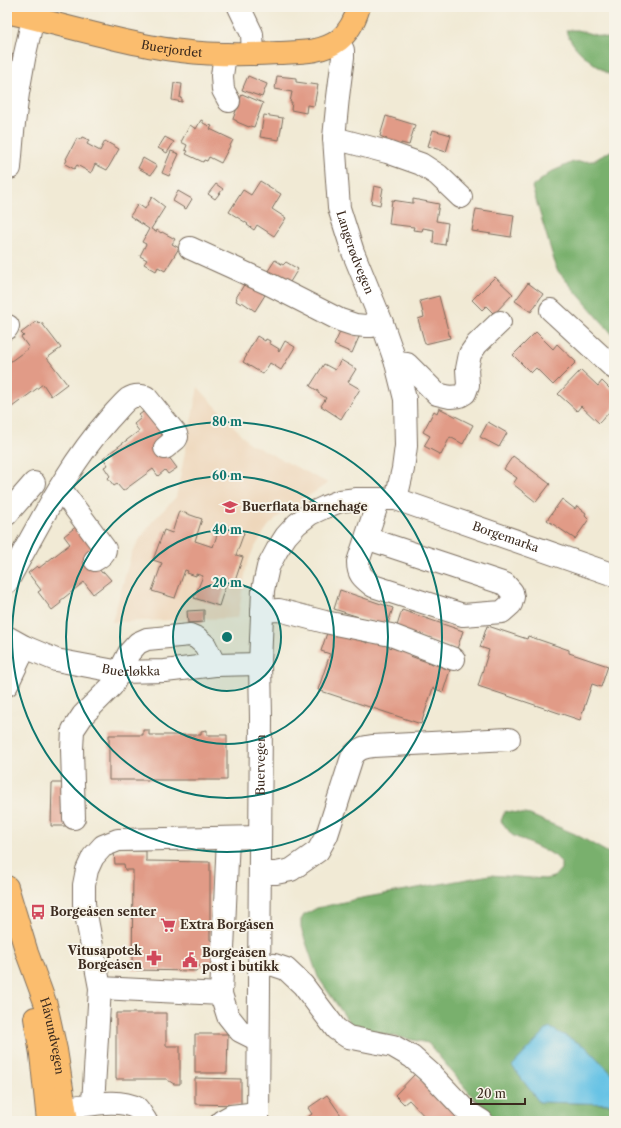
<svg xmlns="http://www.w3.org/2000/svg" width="621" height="1128" font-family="'Libre Caslon Text',serif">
	<rect width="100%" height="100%" fill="#f7f3e8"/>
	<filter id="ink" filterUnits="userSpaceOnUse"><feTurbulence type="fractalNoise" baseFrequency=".025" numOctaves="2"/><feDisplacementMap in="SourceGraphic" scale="8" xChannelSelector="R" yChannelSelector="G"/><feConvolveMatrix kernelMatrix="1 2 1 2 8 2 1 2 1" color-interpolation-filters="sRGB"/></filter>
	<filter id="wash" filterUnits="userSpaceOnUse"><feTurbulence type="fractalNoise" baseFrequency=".012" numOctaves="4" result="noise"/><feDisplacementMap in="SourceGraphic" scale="16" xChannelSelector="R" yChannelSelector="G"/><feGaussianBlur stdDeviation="0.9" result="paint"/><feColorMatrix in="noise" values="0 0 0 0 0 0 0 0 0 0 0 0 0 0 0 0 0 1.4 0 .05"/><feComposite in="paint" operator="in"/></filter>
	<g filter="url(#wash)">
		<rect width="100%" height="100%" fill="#f1ead5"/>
		<path fill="#eed7bb" d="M198,387L249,443L328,483L279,516L269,525L261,537L252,552L246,568L238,618L112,622L132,552L142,536L152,522L176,497Z"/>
		<path fill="#79b06d" stroke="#5a6d46" d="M566,30H577L614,40V78C595,64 574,53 566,30Z
			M614,149V336L557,270L532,187L551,172L573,162L593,161Z
			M505,811L530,815L575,834L614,856V1076L586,1047L539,1102L614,1104V1121H496L492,1120L428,1043L353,1028L318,977L301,928V920L304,915L317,908L362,898L490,875L545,879L554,877L561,869V862L554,855L512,835L501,821Z"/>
		<path fill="#67c3e5" stroke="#517682" d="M549,1027L586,1047L614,1076V1104L539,1102L512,1066Z"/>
		<g id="blocks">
			<path fill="#e19b87" d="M7,53L13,55L8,78H7Z
				M248,76L267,84L262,97L242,90Z
				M277,76L296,78V82L318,85L314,106L307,105L306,113L291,110L292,102H290L292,92L275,89Z
				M174,83L182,84L180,98L182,99V102L172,100Z
				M242,94L263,103L254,127L250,126L249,127L237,122V121L233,119Z
				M264,115L283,118L279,140L260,137Z
				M386,116L415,125L409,145L401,143L400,149L385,145L387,139L380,136Z
				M201,120L203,121V123L209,126V125L212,126L210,129L233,140L221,163L209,157L207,161L204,160L203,162L186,154L188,151L185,150L187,145L181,142L190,125L196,129Z
				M433,130L451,135L446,152L428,146Z
				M82,137L89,140L87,144L100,151L105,141L119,149L107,170L95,164L91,173L77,165L74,169L65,164L67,160L66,159L77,138L80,140Z
				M165,137L174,142L167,153L158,148Z
				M171,151L179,154L169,176L162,173Z
				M143,158L157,166L151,175L138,168Z
				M260,181L281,194L272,209L286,218L274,236L257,225L254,230L247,225L248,224L229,212L243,190L251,195Z
				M216,184L223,189L215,199L208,194Z
				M374,186L383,188L380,205L371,203Z
				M178,191L192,199L186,209L173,201Z
				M152,197L165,207L151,229L156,232L157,230L161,233L162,232L175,239L172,244L179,248L165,271L158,267L156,271L144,264L147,260L140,256L146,244L142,242L149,229L130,216L138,204L145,209Z
				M413,199L439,204L436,221L448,223L445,245L433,243L434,230L423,228L422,231L413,230L414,227L389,224L392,200L411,203H413Z
				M476,209L514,215L511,237L472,231Z
				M275,260L283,265L286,262L298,269L287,287L266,274Z
				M495,277L513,294L494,314L486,306L482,310L472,300Z
				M245,283L265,295L255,311L242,302L241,304L236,301L237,299L236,298Z
				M528,283L543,294L531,312L515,301Z
				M439,296L450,338L425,344L418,319L424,317L420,301Z
				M37,321L39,324L41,322L61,348L47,358L67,384L51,396L43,384L12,407L7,400V364L29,348L21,337L24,336L21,333Z
				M342,328L359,337L352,353L334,345Z
				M536,332L553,349L557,344L576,362L553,385L536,368L531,373L513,355Z
				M257,336L265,341L266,339L270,341L269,343L279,349L278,351L279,352L285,341L295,347L281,370L270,363L263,374L243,362L247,355H246Z
				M341,360L356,369L348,382L360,389L348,409H347L341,419L321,406L326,398L318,393V391L310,386L324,364L335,370Z
				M581,370L598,386L602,381L614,393V407L599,423L581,406L577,411L558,394Z
				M150,407L169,432L157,441L177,468L168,474L165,470L158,476L153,469L123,491L117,484L114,486L108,478L110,476L104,467L108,465L103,458L139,431L134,424L141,418L139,415Z
				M439,408L473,425L463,444L450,437L441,455L424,446L430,436L423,432L434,411L437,413Z
				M488,422L507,433L499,447L480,437Z
				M513,456L550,484L536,502L513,484L517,478L504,469Z
				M562,499L575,509L577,506L586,513L585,515L589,519L575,539L547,520Z
				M179,511L202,519L195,541L213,547L217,535L215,534L219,524L244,533L236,555L243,557L233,587L226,584L219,606L194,598L203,576L196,574V576L187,573L188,571L185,570L175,598L152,591L162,563L153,560L164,530L172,533Z
				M82,522L99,548L89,555L102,573L104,572L111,580L93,594L84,582L60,601L61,603L52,610L38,592L41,590L28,573L37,566L39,568L70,544L64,536Z
				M340,590L393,608L387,626L334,609Z
				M204,610V622L188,623L187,611Z
				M402,610L463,631L457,649L396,629Z
				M487,626L491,627L527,639L528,636L569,650V653L608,666L601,687L592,684L580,720L478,686L489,650L480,647Z
				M328,630L332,631L368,643L369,640L411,654L410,656L450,670L443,692L433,688L421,724L318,690L330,654L321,651Z
				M143,730H149V735H201V731L207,730V735H227V780H109V735H143Z
				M52,783H69L68,826H51Z
				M121,851H146V861L210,862V940H216L215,966H197V971L132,970L133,870H125L124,864H115L114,853Z
				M116,1013H166V1046H180V1084H174L166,1079H116Z
				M195,1034H228L227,1073H195Z
				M415,1074L463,1119L461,1121H429L409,1100L404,1104L395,1095Z
				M195,1078L241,1079V1105L195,1104Z
				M327,1095L345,1121H302L312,1114L308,1108Z"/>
		</g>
	</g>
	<g filter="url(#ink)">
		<use href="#blocks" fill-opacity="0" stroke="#7b6d5e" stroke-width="1"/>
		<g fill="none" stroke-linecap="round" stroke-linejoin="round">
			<g stroke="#7b6d5e" stroke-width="24">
				<g id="minor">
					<path d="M239,7L252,34L253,54"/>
					<path id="s1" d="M338,41L343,50V57L338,97L334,138L339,208L353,252L382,323L396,363L405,399L406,446L403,469L396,499"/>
					<path d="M225,54L222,76L223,90L229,101"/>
					<path d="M334,138L387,152L421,164L438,175L461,197"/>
					<path d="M10,168C13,118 21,67 33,18"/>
					<path d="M190,248L267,283L340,320L355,325L366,326H372L382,323"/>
					<path d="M551,310L614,368"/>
					<path d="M7,328L8,326"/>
					<path d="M396,363L407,364L437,394L450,397L460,396L465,393L468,385L467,369L470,354L477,344L500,322"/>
					<path d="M60,488L105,549C105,554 99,557 95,560"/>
					<path d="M7,514L34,483"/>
					<path d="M366,538L505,584L512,592L513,597L511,604L502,612L463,615L373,586C363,578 358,575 358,562L379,499"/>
					<path d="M7,582C38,527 67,466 109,419C115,413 121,405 128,399C134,395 140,395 146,397L176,434L177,437L176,439L165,448"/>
					<path d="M262,611L279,610L325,622L391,635L454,659"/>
					<path id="s2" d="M7,637L25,647L56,660L120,672L165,671L215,665L260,664"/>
					<path d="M7,685L25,647"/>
					<path d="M74,818L72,749L73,730L83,715L112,686L129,653L138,643L147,639L190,635L197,638L205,645L215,665"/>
					<path d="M228,838L221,994L228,1016L240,1031L258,1040"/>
					<path d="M260,873H276L291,870L318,851L327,835L352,757C357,749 364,747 373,746L509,739"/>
					<path d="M259,964L274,965L286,969L303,985L336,1029L348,1037L393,1046L412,1057L430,1073L466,1111L482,1121"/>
					<path d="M100,988L221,994"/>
					<path d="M93,1104L100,988L84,904V885L87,870L93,857L103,846L118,840L260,837"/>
					<path d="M47,1109C53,1109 59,1109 65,1108C87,1106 117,1097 137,1108C140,1111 143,1117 146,1121"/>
					<path d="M222,1121L231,1116L258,1113"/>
					<path id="s3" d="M258,1121L261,718L260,664L263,590L268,567L277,550L286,536L297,524L310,514L325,507L340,501L357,499H396L614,575"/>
				</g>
			</g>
			<g stroke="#7b6d5e" stroke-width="24">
				<g id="major">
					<path id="s4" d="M7,12C46,21 85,32 125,41C143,45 162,49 181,51C213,55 246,55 278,53C298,52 322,53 339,40C350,31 355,20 359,7"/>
					<path id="s5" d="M7,887L27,953L46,1005L56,1050L67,1121"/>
					<path d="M35,1018L41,1054L48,1121"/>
				</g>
			</g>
			<use href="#minor" stroke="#fff" stroke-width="22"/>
			<use href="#major" stroke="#fbbd6e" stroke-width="22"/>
		</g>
	</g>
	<circle cx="227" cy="637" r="54" fill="#0f766e" fill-opacity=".12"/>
	<g fill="none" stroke="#0f766e" stroke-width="2">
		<circle cx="227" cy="637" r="54"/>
		<circle cx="227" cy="637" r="107"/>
		<circle cx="227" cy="637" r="161"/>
		<circle cx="227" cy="637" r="215"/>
	</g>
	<defs>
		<g id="school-bare" transform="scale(1.2)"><path d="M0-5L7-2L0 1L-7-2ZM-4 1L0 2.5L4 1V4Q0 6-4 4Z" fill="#d1495b" stroke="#f7f3e8" stroke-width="2.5" paint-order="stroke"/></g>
		<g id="bus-bare" transform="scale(1.2)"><path d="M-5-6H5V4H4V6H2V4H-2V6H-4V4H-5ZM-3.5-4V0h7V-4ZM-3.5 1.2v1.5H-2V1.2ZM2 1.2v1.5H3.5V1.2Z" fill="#d1495b" stroke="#f7f3e8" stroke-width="2.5" paint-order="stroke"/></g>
		<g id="supermarket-bare" transform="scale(1.2)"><path d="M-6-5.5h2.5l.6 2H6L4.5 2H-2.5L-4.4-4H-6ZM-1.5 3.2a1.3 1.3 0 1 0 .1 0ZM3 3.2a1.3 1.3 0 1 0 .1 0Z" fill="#d1495b" stroke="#f7f3e8" stroke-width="2.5" paint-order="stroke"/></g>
		<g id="pharmacy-bare" transform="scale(1.2)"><path d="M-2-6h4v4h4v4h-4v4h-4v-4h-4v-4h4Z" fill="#d1495b" stroke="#f7f3e8" stroke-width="2.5" paint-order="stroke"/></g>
		<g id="civic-bare" transform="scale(1.2)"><path d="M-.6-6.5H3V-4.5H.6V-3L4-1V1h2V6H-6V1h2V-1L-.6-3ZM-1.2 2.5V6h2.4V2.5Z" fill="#d1495b" stroke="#f7f3e8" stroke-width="2.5" paint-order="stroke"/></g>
	</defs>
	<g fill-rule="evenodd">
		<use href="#school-bare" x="230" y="507"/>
		<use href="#bus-bare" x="38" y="912"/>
		<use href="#supermarket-bare" x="168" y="925"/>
		<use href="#pharmacy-bare" x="154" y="958"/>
		<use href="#civic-bare" x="190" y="960"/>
	</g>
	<g text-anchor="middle" stroke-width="4" stroke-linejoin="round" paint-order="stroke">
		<g font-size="12" fill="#3b2a1e" stroke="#f7f3e8">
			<text dy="4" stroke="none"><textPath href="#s4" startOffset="169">Buerjordet</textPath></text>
			<text dy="4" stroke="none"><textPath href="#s1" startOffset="216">Langerødvegen</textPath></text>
			<text dy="4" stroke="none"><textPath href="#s3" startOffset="828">Borgemarka</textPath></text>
			<text dy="4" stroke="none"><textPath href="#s2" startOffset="130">Buerløkka</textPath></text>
			<text dy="4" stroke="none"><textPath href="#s3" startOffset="356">Buervegen</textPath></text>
			<text dy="4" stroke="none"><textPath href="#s5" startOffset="156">Håvundvegen</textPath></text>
		</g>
		<g font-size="12" font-weight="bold" fill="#3b2a1e" stroke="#f7f3e8" text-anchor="start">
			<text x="242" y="511">Buerflata barnehage</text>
			<text x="50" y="916">Borgeåsen senter</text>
			<text x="180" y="929">Extra Borgåsen</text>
			<text x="142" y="955" text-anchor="end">Vitusapotek<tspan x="142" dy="14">Borgeåsen</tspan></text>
			<text x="202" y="957">Borgeåsen<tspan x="202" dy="14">post i butikk</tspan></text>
		</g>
	</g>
	<circle cx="227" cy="637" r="6" fill="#0f766e" stroke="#f7f3e8" stroke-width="2"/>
	<g font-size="12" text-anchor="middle" font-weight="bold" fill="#0f766e" stroke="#f7f3e8" stroke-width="4" stroke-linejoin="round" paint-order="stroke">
		<text x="227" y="426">80 m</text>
		<text x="227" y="480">60 m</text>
		<text x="227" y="534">40 m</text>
		<text x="227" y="587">20 m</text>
	</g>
	<rect width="621" height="1128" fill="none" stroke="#f7f3e8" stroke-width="24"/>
	<path d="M471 1098v6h54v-6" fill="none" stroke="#3b2a1e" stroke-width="2"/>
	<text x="477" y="1098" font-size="12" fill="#3b2a1e" stroke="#f7f3e8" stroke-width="3" paint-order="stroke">20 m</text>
</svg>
